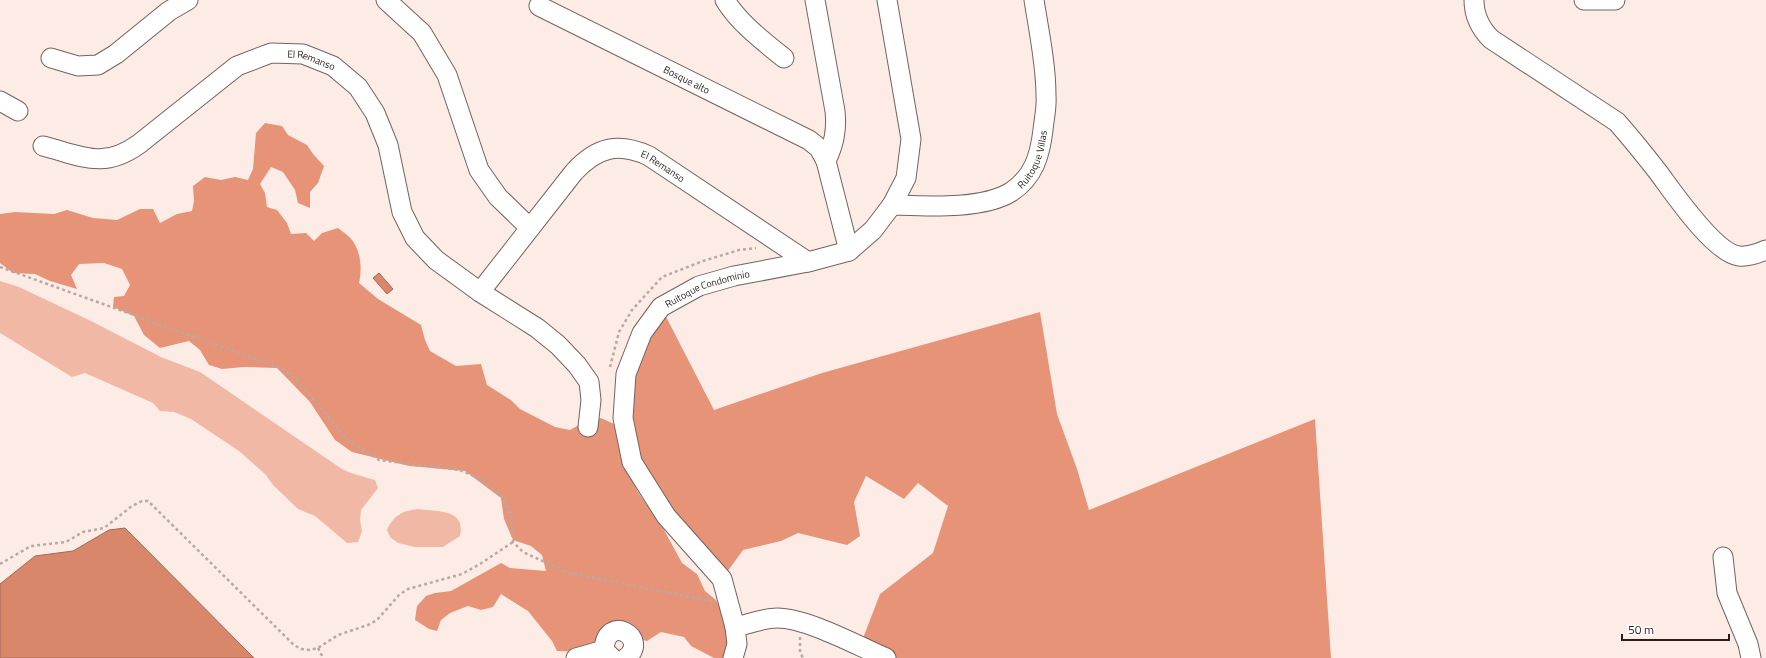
<svg xmlns="http://www.w3.org/2000/svg" width="1766" height="658" font-family="'Titillium Web',sans-serif">
	<rect width="100%" height="100%" fill="#fdece6"/>
	<path fill="#f0b8a5" d="M0,281L19,287L91,321L161,357L200,372L342,469C354,475 362,476 375,480L378,488L361,510L360,520L362,531L358,542L347,543L315,516L298,509L273,485L266,475L239,451L191,419L174,412L160,411L153,403L85,373L72,377L0,333Z
		M418,509C437,512 466,508 460,536L443,547H415L398,543L390,537L387,530C394,515 402,511 418,509Z"/>
	<path fill="#e79377" d="M265,123L282,126L288,135L307,145L313,154L324,166L318,183L310,192V208L298,203L295,190L283,172L271,167L260,184L265,193L267,207L277,210L287,223L291,234L306,233L314,241L322,233L338,228C343,232 351,237 354,243C361,254 362,270 359,283L378,299L421,325L425,340L430,351L456,366L481,364L487,385L511,400L520,409L555,427L570,430L584,422L601,418L614,424L631,478L638,492L664,530L682,563L697,574L705,591L716,600L720,608L729,617L732,634L725,658H714L691,646L684,637L661,632L647,641L624,636L581,652L557,651L552,641L528,611L501,594L493,607L481,610L468,606L450,613L441,620L437,631L429,629L415,620L417,606L426,596L435,593L451,591L501,563L510,568L546,571L542,555L531,546L513,540L504,519L501,498L465,471L409,466L352,452L335,440L310,402L277,368L244,367L222,369L209,365L200,350L189,341L160,348L144,335L134,316L113,307L114,297L124,296L130,285L122,269L104,263L79,264L71,275L77,289L50,281L35,274L13,273L0,263V214L15,212L54,214L67,210L93,218L117,220L140,209H153L160,223L177,214L192,211L194,201L193,186L205,177L221,180L235,177L248,180L253,169L256,133Z
		M661,307L714,410L822,373L1040,312L1057,414L1077,469L1089,510L1315,419L1331,658H883L860,646L880,594L933,553L948,506L918,483L904,499L866,476L854,502L860,536L847,545L798,533L781,541L743,550L722,579L666,516L623,418L642,333Z"/>
	<path fill="#d9876b" stroke="#a36853" d="M379,273L393,289L387,294L373,278Z
		M125,528L254,658H0V584L35,556L73,551L109,530Z"/>
	<g fill="none" stroke-linecap="round" stroke-linejoin="round">
		<g stroke="#72635e" stroke-width="21">
			<g id="minor">
				<path d="M386,0L422,33L447,75L479,170L498,197L530,228"/>
				<path d="M725,0C739,23 763,41 784,58"/>
				<path d="M815,0L835,111C837,130 834,144 826,161"/>
				<path d="M1474,0C1474,15 1481,29 1491,39L1617,122C1631,138 1644,154 1658,172C1673,192 1714,253 1739,256C1748,257 1759,253 1766,250"/>
				<path d="M1584,0H1615"/>
				<path id="s1" d="M539,6L809,140L819,148L826,161L849,251"/>
				<path d="M51,58L78,66L98,65L116,54L169,11L188,0"/>
				<path d="M0,101L18,111"/>
				<path id="s2" d="M43,146C82,156 103,170 139,144L237,66L271,53L303,54L333,66L358,87L375,113L388,145L402,212L415,238L436,260L480,292L537,328L558,345L577,365L589,382L591,400L588,427"/>
				<path id="s3" d="M892,205C925,206 982,210 1011,192C1034,177 1040,155 1043,130C1044,119 1047,107 1046,96C1046,64 1039,32 1034,0"/>
				<path id="s4" d="M480,292L574,172C597,147 618,142 649,156L808,262"/>
				<path d="M1723,557L1727,593L1748,644L1751,658"/>
				<path d="M735,627C749,624 764,618 777,618C807,618 858,646 886,658"/>
				<path d="M576,658L604,650"/>
				<path d="M612,658L604,650C606,612 651,638 626,658"/>
				<path id="s5" d="M733,658L737,644L735,627L722,579L666,516L632,462L623,418L626,374L642,333L661,307L699,286L734,276L808,262L849,251L873,230L892,205L906,178L911,139L887,0"/>
			</g>
		</g>
		<path stroke="#b7a9a4" stroke-width="2.5" stroke-dasharray="3 3" stroke-linecap="butt" d="M0,267L281,368L296,379L348,440L379,460L460,470L483,480L502,496L511,514L513,542L523,552L569,573L712,601
			M610,367L619,332L632,310L662,277L703,261L739,250L756,248
			M0,564L31,546L66,542L83,532L104,528L132,506L142,501H148L294,645L301,649L310,650L318,648L338,635L368,625L377,620L399,595L408,589L462,574L480,564L513,542
			M800,637V652L803,658
			M318,648L323,658"/>
		<use href="#minor" stroke="#fff" stroke-width="19"/>
	</g>
	<g text-anchor="middle" stroke-width="3.5" stroke-linejoin="round" paint-order="stroke">
		<g font-size="10" fill="#251e1c" stroke="#fdfdfd">
			<text dy="4" stroke="none"><textPath href="#s2" startOffset="304">El Remanso</textPath></text>
			<text dy="4" stroke="none"><textPath href="#s1" startOffset="165">Bosque alto</textPath></text>
			<text dy="4" stroke="none"><textPath href="#s3" startOffset="162">Ruitoque Villas</textPath></text>
			<text dy="4" stroke="none"><textPath href="#s4" startOffset="253">El Remanso</textPath></text>
			<text dy="4" stroke="none"><textPath href="#s5" startOffset="445">Ruitoque Condominio</textPath></text>
		</g>
	</g>
	<path d="M1622 634v6h107v-6" fill="none" stroke="#251e1c" stroke-width="2"/>
	<text x="1628" y="634" font-size="12" fill="#251e1c" stroke="#fdfdfd" stroke-width="3" paint-order="stroke">50 m</text>
</svg>
